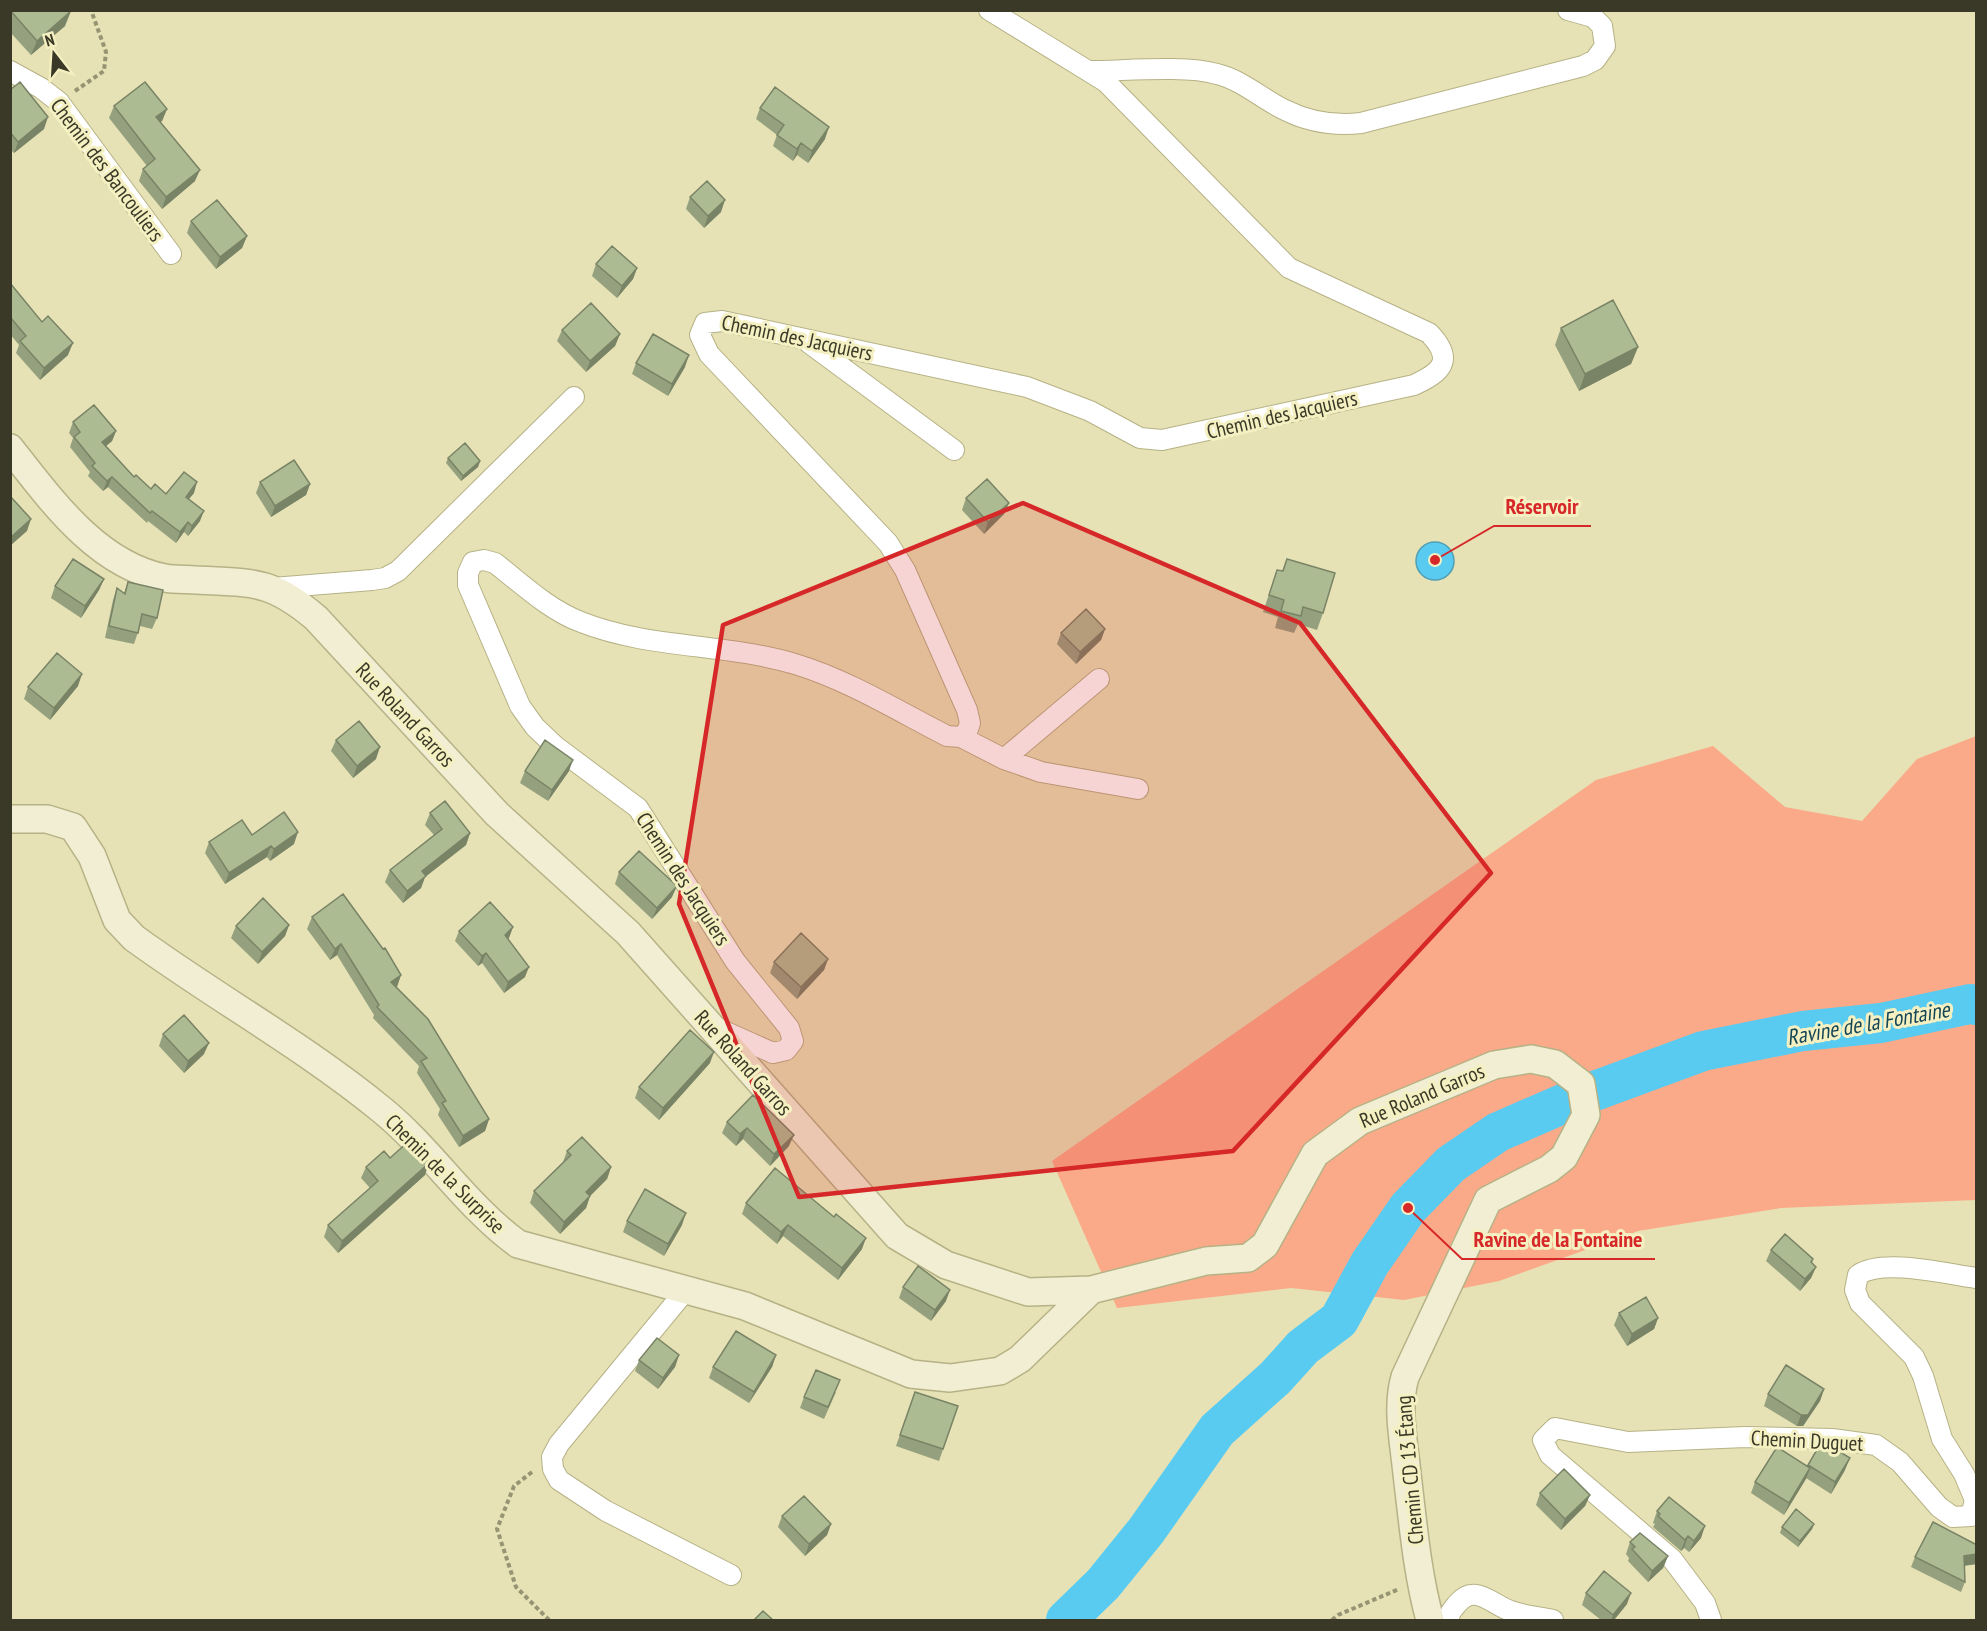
<svg xmlns="http://www.w3.org/2000/svg" width="1987" height="1631" font-family="'PT Sans Narrow',sans-serif">
	<rect width="100%" height="100%" fill="#e6e2b5"/>
	<path fill="#fbaa89" d="M1976,736V1200L1781,1208L1638,1231L1499,1281L1404,1300L1291,1288L1117,1308L1052,1161L1596,780L1713,746L1785,807L1862,821L1917,759Z"/>
	<path fill="#59cbf1" stroke="#509fb4" stroke-width="1.5" d="M1416 561a19 19 0 1 1 38 0a19 19 0 1 1-38 0Z"/>
	<g fill="none" stroke-linecap="round" stroke-linejoin="round">
		<path stroke="#59cbf1" stroke-width="40" d="M1066,1620L1103,1584L1146,1531L1217,1430L1275,1378L1303,1347L1339,1320L1370,1263L1408,1208L1451,1164L1498,1132L1581,1096L1703,1051L1803,1031L1881,1023L1970,1004L1976,1005"/>
		<g stroke="#b6b286" stroke-width="22">
			<path id="street" d="M10,71L41,88L59,102L171,254
				M1089,71C1124,71 1185,65 1217,74C1242,80 1262,99 1285,110C1309,122 1334,126 1361,123L1583,66L1595,60L1605,46L1602,26L1593,17L1568,10
				M809,343L954,450
				M273,588L372,580L385,578L398,571L574,397
				M961,737L1004,759L1041,772L1138,789
				M1004,759L1099,679
				M717,1028L773,1053L786,1050L793,1041L789,1028L735,961L638,808L555,746L535,727L520,706L468,585V573L473,562L484,560L495,563C522,584 549,610 581,622C649,649 725,643 795,664C848,680 898,711 947,736L961,737L967,732L970,723L967,710L905,570L888,543L709,354L700,335L705,323L722,321L1027,387L1090,411L1140,438L1162,440L1414,385C1442,372 1455,360 1429,333L1289,268L1106,82L989,10
				M686,1290L559,1444L552,1457L553,1469L559,1480L606,1511L731,1575
				M1449,1620C1449,1613 1452,1610 1457,1604C1475,1582 1492,1605 1511,1611C1524,1616 1539,1617 1553,1620
				M1711,1620L1705,1603L1672,1559L1550,1455L1543,1440L1555,1428L1628,1442L1745,1437L1832,1439L1876,1445L1900,1462L1939,1507L1953,1517L1971,1516L1975,1500L1964,1474L1942,1439L1923,1376L1914,1357L1860,1303L1855,1290L1858,1275C1883,1258 1946,1274 1976,1278"/>
		</g>
		<g stroke="#b6b286" stroke-width="30">
			<path id="secondary" d="M10,448C51,500 97,565 165,578C175,580 187,579 197,580C254,583 271,580 316,618L497,814L628,933L897,1236L946,1265L1028,1292L1091,1290L1206,1261L1248,1258L1265,1245L1315,1154L1360,1121L1494,1065L1531,1059L1555,1064L1581,1084L1586,1115L1564,1157L1549,1169L1488,1200L1405,1377C1396,1408 1404,1442 1407,1474C1413,1523 1417,1573 1430,1620
				M10,819H47L73,827L92,856L117,920L134,938C215,997 304,1046 382,1110C431,1150 466,1206 518,1244L745,1306L911,1374L950,1378L1000,1371L1020,1359L1091,1290"/>
		</g>
		<path stroke="#979474" stroke-width="4" stroke-dasharray="4.5 3" stroke-linecap="butt" d="M75,91L104,71L106,52L91,10
			M532,1472L514,1486L497,1529L516,1587L549,1620
			M1332,1620L1338,1615L1399,1589"/>
		<use href="#street" stroke="#fff" stroke-width="20"/>
		<use href="#secondary" stroke="#f1eed3" stroke-width="27"/>
	</g>
	<path fill="#95a17e" d="M10,10L65,26L31,55L10,32Z
		M10,90L44,129L14,153L10,149Z
		M114,106L167,109L162,121L160,122L195,181L162,209L139,181L143,169L147,166L109,118Z
		M760,108L825,139L808,163L797,155L793,161L773,146L777,135L756,119Z
		M690,197L721,212L704,228L686,209Z
		M191,221L247,236L242,248L216,269L187,233Z
		M596,264L637,268L633,279L617,298L592,276Z
		M10,283L68,355L40,380L16,353L19,345L10,334Z
		M1561,328L1638,347L1631,364L1579,391L1555,345Z
		M562,330L620,334L615,346L586,372L557,341Z
		M636,363L685,367L668,396L632,374Z
		M73,422L116,431L112,441L106,446L134,477L151,489L166,494L194,493L189,499L200,521L188,536L184,532L176,543L148,521L147,523L108,487L103,491L88,476L90,472L70,447L73,438L69,433Z
		M448,458L480,461L478,467L461,481L446,463Z
		M260,482L310,484L306,495L271,517L256,493Z
		M966,498L1009,503L1004,514L984,534L962,510Z
		M1287,559L1323,613L1317,630L1298,624L1294,633L1275,628L1278,617L1263,612L1277,570L1282,571Z
		M104,579L99,590L81,618L51,598L55,586Z
		M128,582L157,618L152,629L140,626L134,644L105,638L113,600L117,588L124,593Z
		M1105,629L1101,640L1076,664L1057,644L1061,633Z
		M78,686L50,720L24,699L28,687Z
		M336,740L376,759L353,778L331,751Z
		M525,771H569L548,801L520,783Z
		M430,813L470,833L466,845L425,877L421,888L403,903L385,882L390,870L434,835L425,825Z
		M252,835L294,844L270,861L267,857L225,884L205,853L209,842Z
		M619,872L672,897L652,919L615,884Z
		M312,917L401,975L396,988L489,1119L485,1131L459,1147L438,1115L440,1109L417,1073L419,1066L373,1018L374,1015L337,955L330,960L307,929Z
		M289,925L285,936L258,964L231,938L236,926Z
		M513,927L508,939L525,977L504,993L482,963L478,966L455,941L459,931Z
		M828,959L824,970L797,999L770,973L774,962Z
		M163,1034L204,1054L184,1073L159,1046Z
		M710,1063L659,1120L635,1098L639,1087Z
		M753,1095L789,1146L770,1166L743,1139L736,1146L722,1133L727,1122Z
		M567,1151L611,1167L607,1179L590,1196L586,1208L560,1234L530,1203L534,1191L563,1162Z
		M390,1158L429,1163L425,1175L338,1253L324,1237L328,1225L370,1188L361,1178L366,1167Z
		M746,1203L862,1249L838,1280L783,1236L777,1244L742,1214Z
		M627,1221L682,1225L664,1256L623,1232Z
		M1771,1250L1813,1259L1812,1263L1816,1267L1811,1278L1800,1291L1766,1261Z
		M903,1287L946,1301L931,1321L899,1298Z
		M1619,1313L1658,1318L1654,1329L1627,1346L1614,1325Z
		M679,1355L675,1367L658,1389L635,1371L639,1360Z
		M776,1355L772,1367L749,1403L709,1378L713,1367Z
		M1824,1389L1820,1401L1803,1426H1797L1764,1406L1768,1394Z
		M836,1392L824,1419L800,1408L804,1397Z
		M915,1392L958,1406L939,1461L896,1446Z
		M1822,1441L1845,1470L1831,1494L1806,1478L1784,1515L1751,1493L1755,1482L1807,1466Z
		M1540,1493L1590,1495L1585,1506L1561,1530L1536,1505Z
		M1657,1511L1701,1538L1689,1552L1684,1548L1681,1551L1653,1527L1655,1524L1653,1523Z
		M782,1516L831,1524L827,1535L805,1556L778,1527Z
		M1814,1524L1812,1529L1798,1547L1780,1533L1782,1527Z
		M1630,1542L1668,1556L1663,1568L1648,1582L1628,1561L1629,1558L1626,1554Z
		M1977,1554V1564L1964,1566L1965,1582L1961,1592L1911,1567L1915,1557Z
		M1586,1593L1627,1604L1614,1620H1601L1582,1605Z"/>
	<path fill="#798366" d="M71,11L65,26L31,55L37,41Z
		M167,109L162,121L152,129L156,117Z
		M48,117L44,129L14,153L18,142Z
		M829,127L825,139L808,163L812,151Z
		M801,143L797,155L793,161L797,149Z
		M200,170L195,181L162,209L166,197Z
		M725,200L721,212L704,228L708,216Z
		M247,236L242,248L216,269L220,257Z
		M637,268L633,279L617,298L622,286Z
		M620,334L615,346L586,372L590,361Z
		M73,343L68,355L40,380L44,368Z
		M1638,347L1631,364L1579,391L1585,374Z
		M689,355L685,367L668,396L672,384Z
		M116,431L112,441L98,453L102,442Z
		M480,461L478,467L461,481L463,476Z
		M112,477L108,487L103,491L107,481Z
		M197,482L194,493L182,507L186,497Z
		M310,484L306,495L271,517L275,506Z
		M1009,503L1004,514L984,534L988,522Z
		M204,511L200,521L188,536L192,526Z
		M31,519L27,531L10,546V538Z
		M188,522L184,532L176,543L180,532Z
		M104,579L99,590L81,618L85,606Z
		M1105,629L1101,640L1076,664L1080,652Z
		M82,674L78,686L50,720L54,708Z
		M380,747L376,759L353,778L357,766Z
		M573,760L569,771L548,801L552,790Z
		M298,832L294,844L270,861L274,849Z
		M470,833L466,845L425,877L421,888L403,903L407,891L422,871Z
		M271,846L267,857L225,884L229,873Z
		M677,886L672,897L652,919L657,908Z
		M289,925L285,936L258,964L262,952Z
		M513,927L509,938L501,945L505,935Z
		M341,944L337,955L330,960L335,949Z
		M486,953L482,963L478,966L482,956Z
		M828,959L824,970L797,999L801,987Z
		M529,967L525,977L504,993L508,982Z
		M401,975L397,987L387,993L391,982Z
		M209,1043L204,1054L184,1073L188,1061Z
		M714,1052L710,1063L659,1120L663,1108Z
		M489,1119L485,1131L459,1147L463,1136Z
		M747,1128L743,1139L736,1146L740,1134Z
		M794,1135L789,1146L770,1166L774,1154Z
		M429,1163L425,1175L338,1253L342,1241Z
		M611,1167L607,1179L582,1204L586,1192Z
		M590,1196L586,1208L560,1234L564,1222Z
		M686,1213L682,1225L664,1256L668,1244Z
		M788,1225L783,1236L777,1244L781,1232Z
		M866,1238L862,1249L838,1280L842,1268Z
		M1816,1267L1811,1278L1800,1291L1805,1279Z
		M950,1290L946,1301L931,1321L935,1310Z
		M1658,1318L1654,1329L1627,1346L1632,1334Z
		M679,1355L675,1367L658,1389L663,1378Z
		M776,1355L772,1367L749,1403L754,1392Z
		M1824,1389L1820,1401L1803,1426H1797L1801,1415Z
		M1850,1458L1845,1470L1831,1494L1835,1482Z
		M1810,1468L1806,1479L1784,1515L1789,1503Z
		M1590,1495L1585,1506L1561,1530L1565,1519Z
		M831,1524L827,1535L805,1556L809,1544Z
		M1814,1524L1812,1529L1798,1547L1800,1541Z
		M1705,1526L1701,1538L1689,1552L1694,1541Z
		M1688,1536L1684,1548L1681,1551L1685,1540Z
		M1977,1554V1564L1960,1566L1964,1556Z
		M1668,1556L1663,1568L1648,1582L1652,1571Z
		M1631,1593L1627,1604L1614,1620H1611L1613,1615Z"/>
	<path fill="#adbb92" stroke="#798366" stroke-width="1.5" d="M10,10H71V11L37,41Z
		M20,82L48,117L18,142L10,132V90Z
		M145,82L167,109L156,117L200,170L166,197L143,169L155,159L114,106Z
		M775,87L829,127L812,151L801,143L797,149L777,135L784,125L760,108Z
		M707,181L725,200L708,216L690,197Z
		M217,200L247,236L220,257L191,221Z
		M612,246L637,268L622,286L596,264Z
		M10,283L42,322L48,316L73,343L44,368L20,341L26,336L10,317Z
		M1613,300L1638,347L1585,374L1561,328Z
		M591,303L620,334L590,361L562,330Z
		M653,334L689,355L672,384L636,363Z
		M94,405L116,431L102,442L134,477L136,475L151,489L155,484L166,494L184,472L197,482L186,497L204,511L192,526L188,522L180,532L152,511L150,513L112,477L107,481L92,466L95,463L74,437L80,432L73,422Z
		M465,443L480,461L463,476L448,458Z
		M294,460L310,484L275,506L260,482Z
		M987,479L1009,503L988,522L966,498Z
		M10,496L31,519L10,538Z
		M73,559L104,579L85,606L55,586Z
		M1287,559L1335,573L1323,613L1303,607L1301,616L1281,611L1284,600L1269,595L1277,570L1283,571Z
		M128,582L163,590L157,618L142,614L138,633L109,626L117,588L125,594Z
		M1086,609L1105,629L1080,652L1061,633Z
		M57,653L82,674L54,708L28,687Z
		M359,721L380,747L357,766L336,740Z
		M545,740L573,760L552,790L525,771Z
		M445,801L470,833L422,871L426,876L407,891L390,870L442,829L430,813Z
		M284,812L298,832L274,849L271,846L229,873L209,842L242,820L252,835Z
		M639,851L677,886L657,908L619,872Z
		M343,894L383,949L385,948L401,975L391,982L428,1019L489,1119L463,1136L442,1103L446,1101L421,1061L427,1058L377,1007L379,1005L341,944L335,949L312,917Z
		M263,898L289,925L262,952L236,926Z
		M490,902L513,927L505,935L529,967L508,982L486,953L482,956L459,931Z
		M801,933L828,959L801,987L774,962Z
		M184,1015L209,1043L188,1061L163,1034Z
		M690,1030L714,1052L663,1108L639,1087Z
		M753,1095L794,1135L774,1154L747,1128L740,1134L727,1122Z
		M582,1137L611,1167L586,1192L590,1196L564,1222L534,1191L571,1155L567,1151Z
		M409,1141L429,1163L342,1241L328,1225L378,1181L366,1167L384,1151L390,1158Z
		M775,1168L834,1217L836,1214L866,1238L842,1268L788,1225L781,1232L746,1203Z
		M645,1189L686,1213L668,1244L627,1221Z
		M1785,1234L1813,1259L1811,1262L1816,1267L1805,1279L1771,1250Z
		M918,1266L950,1290L935,1310L903,1287Z
		M1646,1297L1658,1318L1632,1334L1619,1313Z
		M736,1331L776,1355L754,1392L713,1367Z
		M657,1338L679,1355L663,1378L639,1360Z
		M1786,1365L1824,1389L1808,1415H1801L1768,1394Z
		M816,1370L840,1380L828,1407L804,1397Z
		M915,1392L958,1406L943,1449L900,1435Z
		M1822,1441L1850,1458L1835,1482L1808,1465Z
		M1777,1447L1810,1468L1789,1503L1755,1482Z
		M1564,1469L1590,1495L1565,1519L1540,1493Z
		M804,1496L831,1524L809,1544L782,1516Z
		M1669,1497L1705,1526L1694,1541L1688,1536L1685,1540L1658,1516L1660,1514L1657,1511Z
		M1796,1509L1814,1524L1800,1541L1782,1527Z
		M1933,1522L1977,1545V1554L1964,1556L1965,1582L1915,1557Z
		M1640,1533L1668,1556L1652,1571L1632,1549L1635,1547L1630,1542Z
		M1604,1571L1631,1593L1613,1615L1586,1593Z
		M763,1611L773,1620H754Z"/>
	<path fill="#d62828" fill-opacity="0.2" stroke="#d62828" stroke-width="4.5" stroke-linejoin="round" d="M1023,503L1300,623L1491,873L1233,1151L799,1197L679,904L723,625Z"/>
	<g text-anchor="middle" stroke-width="6" stroke-linejoin="round" paint-order="stroke">
		<g font-size="21" fill="#3a3927" stroke="#f4f0c2">
			<text transform="translate(107 170) rotate(53)" y="7">Chemin des Bancouliers</text>
			<text transform="translate(797 338) rotate(12)" y="7">Chemin des Jacquiers</text>
			<text transform="translate(1282 415) rotate(-13)" y="7">Chemin des Jacquiers</text>
			<text transform="translate(405 715) rotate(47)" y="7">Rue Roland Garros</text>
			<text transform="translate(683 879) rotate(57)" y="7">Chemin des Jacquiers</text>
			<text transform="translate(743 1063) rotate(48)" y="7">Rue Roland Garros</text>
			<text transform="translate(1422 1096) rotate(-23)" y="7">Rue Roland Garros</text>
			<text transform="translate(445 1174) rotate(45)" y="7">Chemin de la Surprise</text>
			<text transform="translate(1807 1441) rotate(3)" y="7">Chemin Duguet</text>
			<text transform="translate(1410 1470) rotate(-95)" y="7">Chemin CD 13 Étang</text>
		</g>
		<g font-size="22" font-style="italic" fill="#144555" stroke="#f4f0c2">
			<text transform="translate(1868 1023) rotate(-10)" y="8">Ravine de la Fontaine</text>
		</g>
	</g>
	<path fill="none" stroke="#d62828" stroke-width="2" d="M1435 560L1494 526H1591M1408 1208L1462 1259H1655"/>
	<g fill="#d62828" stroke="#f4f0c2" stroke-width="2">
		<circle cx="1435" cy="560" r="6"/>
		<circle cx="1408" cy="1208" r="6"/>
	</g>
	<g font-size="22" text-anchor="middle" font-weight="bold" fill="#d62828" stroke="#f4f0c2" stroke-width="6" stroke-linejoin="round" paint-order="stroke">
		<text x="1542" y="514">Réservoir</text>
		<text x="1558" y="1247">Ravine de la Fontaine</text>
	</g>
	<rect width="1987" height="1631" fill="none" stroke="#3a3927" stroke-width="24"/>
	<g transform="translate(54 54) rotate(343)" stroke="#f4f0c2" stroke-width="4.5" paint-order="stroke">
	<path d="M0-4.5L10 22L0 15L-10 22Z" fill="#3a3927"/>
	<text y="-9" font-size="16" font-weight="bold" text-anchor="middle" fill="#3a3927">N</text>
	</g>
</svg>
